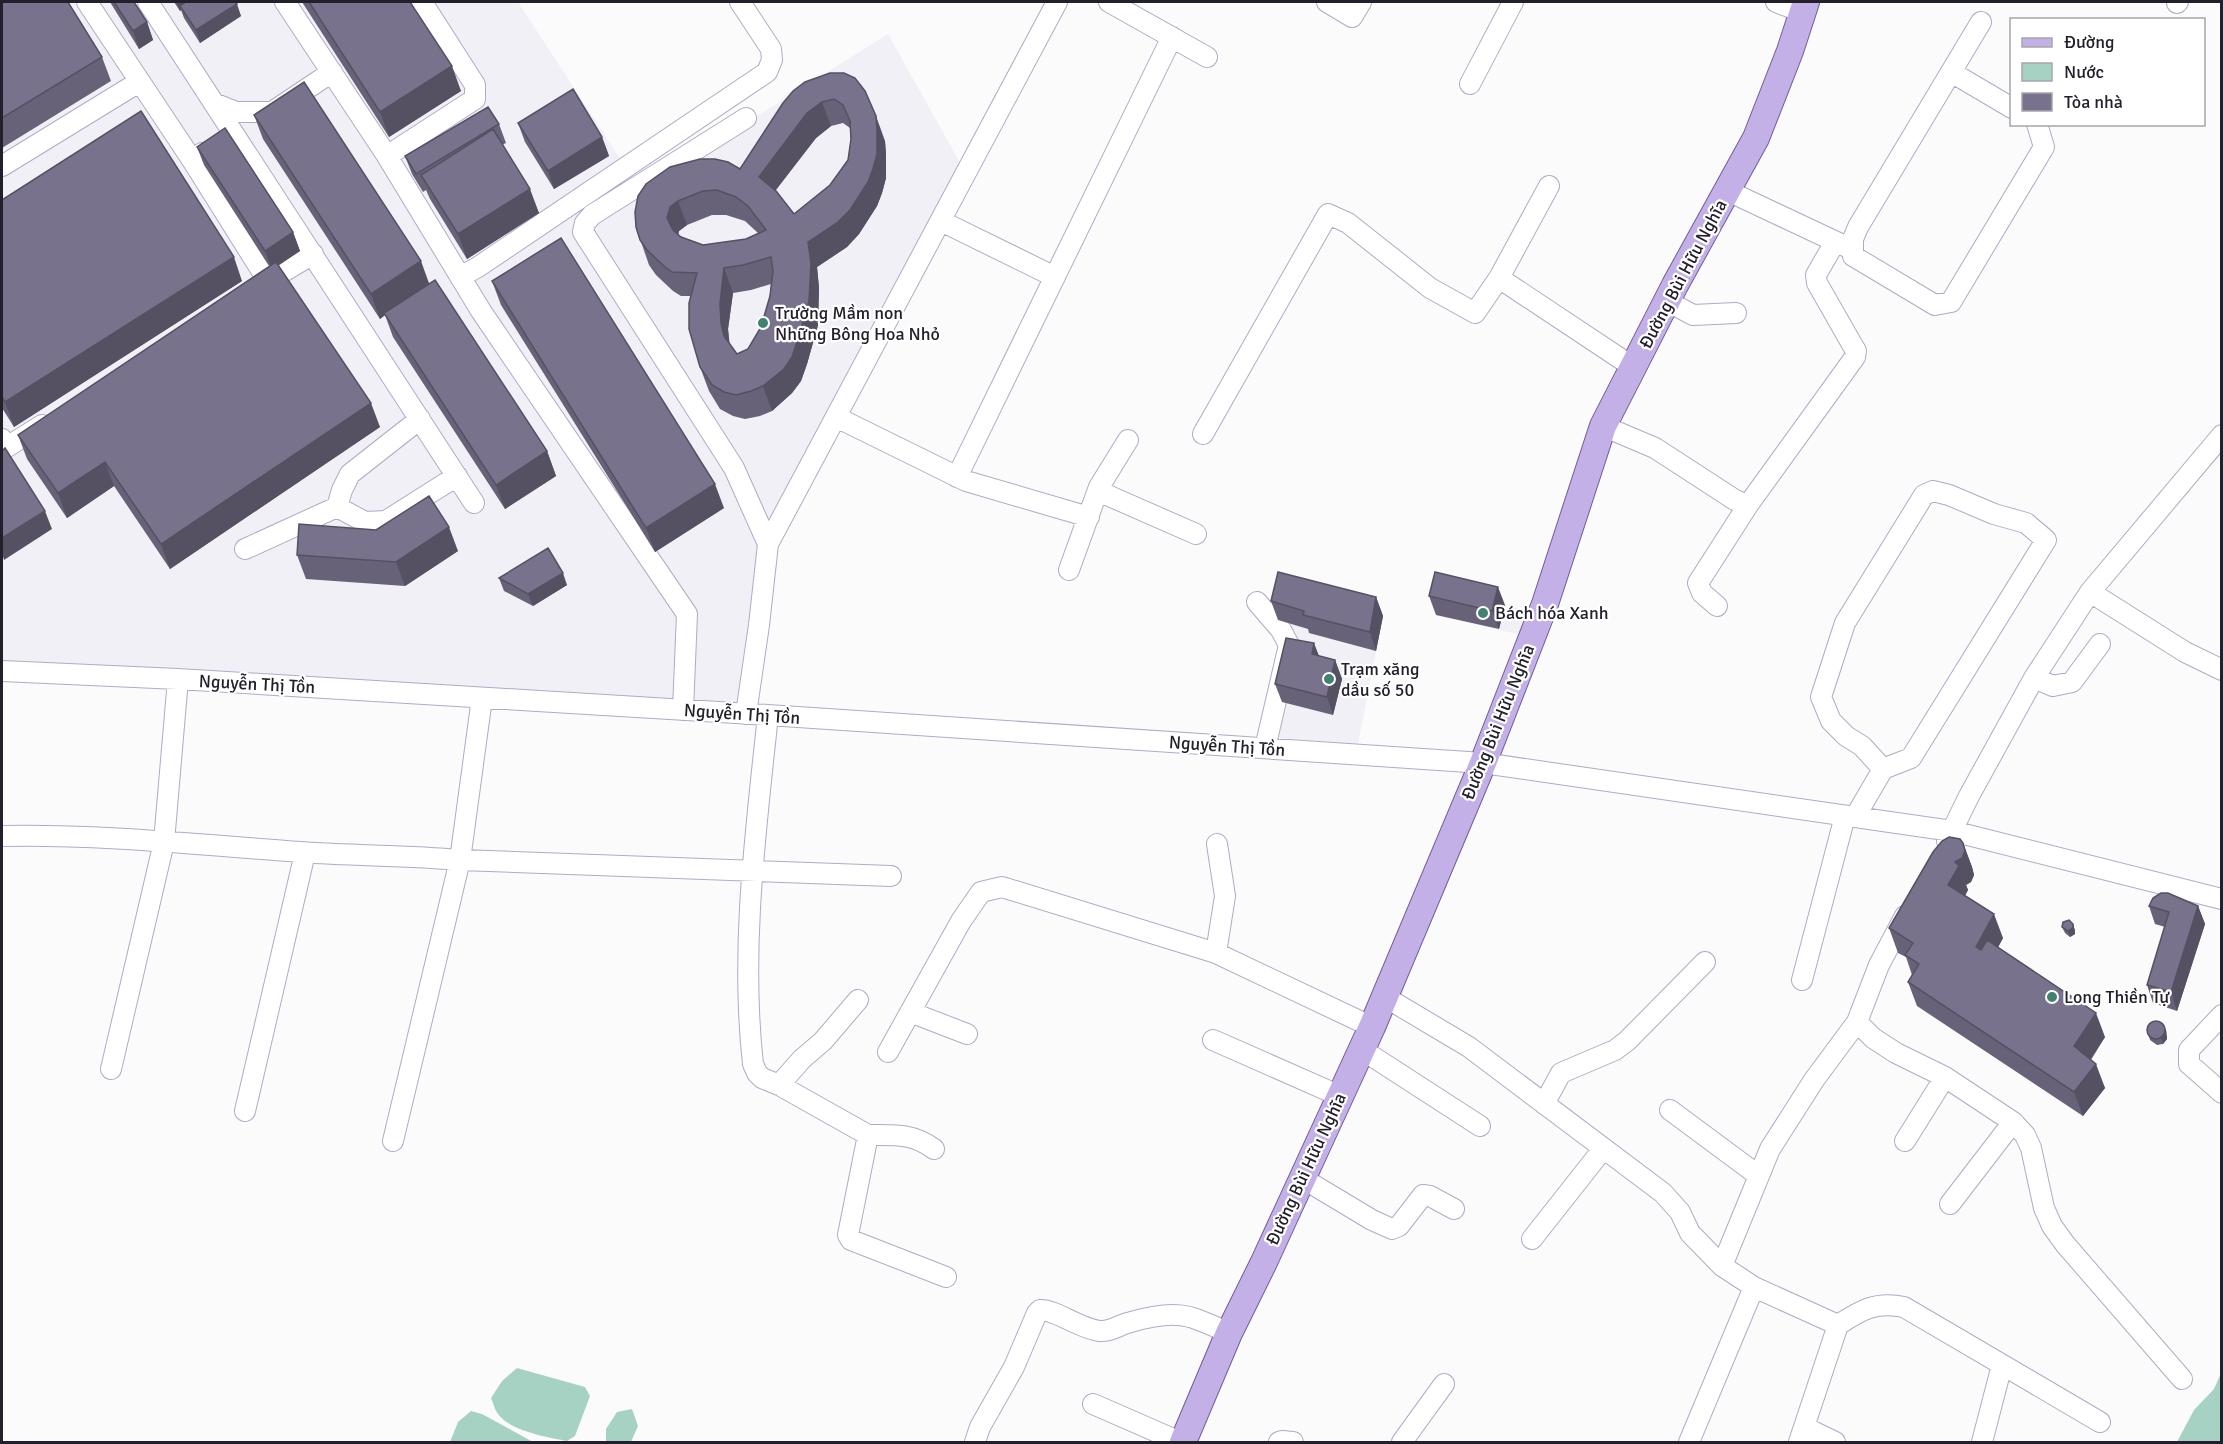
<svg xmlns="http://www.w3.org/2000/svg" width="2223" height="1444" font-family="Signika,sans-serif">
	<rect width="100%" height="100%" fill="#fbfbfb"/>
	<path fill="#f1f0f7" d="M2,2H518L636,183L580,222L729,469L762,541L741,704L202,670L2,660Z
		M888,34L962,166L767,533L588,225L596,217Z
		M1442,590L1530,611L1521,635L1436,615Z
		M1285,591L1383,616L1358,744L1274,738Z"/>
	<path fill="#a6d2c4" d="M517,1368L585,1387L590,1396L575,1436L567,1441C547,1437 507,1431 496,1411C494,1407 493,1402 491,1398L502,1381Z
		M2221,1373V1442H2177L2194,1410L2214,1389Z
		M632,1409L638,1426L631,1442H606V1429L617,1412Z
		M471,1411L482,1414L533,1442H450L458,1422Z"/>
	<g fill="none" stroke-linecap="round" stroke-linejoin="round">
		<g stroke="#b1aac5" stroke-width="22">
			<path id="minor" d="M87,2L192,160L202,153
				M148,2L474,503
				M285,2L387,156L481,311L687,614L683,710
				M1109,2L1207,57
				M1327,2L1352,17L1361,2
				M1776,2L1802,12
				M2177,3L2178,2
				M1981,22L1858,227L1853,239V256L1935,305L1951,302L2044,147L2037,124
				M1951,72L2012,108
				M1470,84L1513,2
				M216,104L236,112H272L332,72
				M746,118L592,215L585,223L583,232L734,468L768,544
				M387,156L475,99V85L422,2
				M192,160L268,281L257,288
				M2,166L139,82
				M1728,191L1847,247
				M941,221L1055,277
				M460,277L478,267L767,72L772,60L771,49L740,2
				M1499,278L1633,367
				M268,281L313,254
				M1667,301L1693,315L1736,313
				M836,417L966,481L1089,517
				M420,419L350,474L342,490L337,507L365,522L386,521L457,476
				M1603,426L1655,448L1735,500L1748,505L1855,357L1856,351L1853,346L1817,283L1816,275L1835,242
				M1203,434L1328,214L1348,223L1430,288L1475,313L1499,278L1549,186
				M2,439L7,447L42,425
				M957,477L1172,37
				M1098,491L1196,534
				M245,549L337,507
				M1069,570L1099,487L1128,440
				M2090,592L2185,652L2222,670
				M1257,602L1281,630L1289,645L1265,748
				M1717,606L1702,593L1698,583L1748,505
				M2,671L178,679L768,715L1483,763L1952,831L2222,899
				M2034,678L2053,686L2072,682L2100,644
				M746,714L759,625L768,544L1057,2
				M768,715C756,829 740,949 753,1064L757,1073L762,1078L779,1085L868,1135L848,1235L851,1240L946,1277
				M1855,817L1883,769L1862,746L1846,736L1831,721L1821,697L1845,623L1924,495L1933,491L1949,495L1994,514L2026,523L2046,540L1911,758L1883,769
				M2,836C101,834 202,845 301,852C354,856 407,855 460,860L891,876
				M1947,841L1969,796L2034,678L2090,592L2222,435
				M1905,916L1879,965L1857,1022L1873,1038L1896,1053L1945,1077L2013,1122L2025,1135L2031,1148L2044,1208L2052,1226L2065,1244L2182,1379
				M1216,953L1225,896L1217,844
				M1802,980L1845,816
				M1385,997L1469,1047L1663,1193L1680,1212L1690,1233L1722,1266L1754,1287L1838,1325L1799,1442
				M910,1012L967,1034
				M2222,1015L2189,1050V1064L2222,1093
				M1213,1040L1340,1096
				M1361,1049L1480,1126
				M888,1052L961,921L981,892L1002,887L1216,953L1372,1027
				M111,1069L164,842L178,679
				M779,1085L802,1059L823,1041L858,1000
				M1544,1104L1561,1073L1615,1050L1627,1041L1705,962
				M1670,1110L1759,1176
				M245,1111L305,853
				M868,1135C895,1135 912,1133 934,1149
				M393,1141L460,860L482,698
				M1905,1141L1945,1077
				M1302,1178L1372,1220L1392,1229L1399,1226L1423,1195L1430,1196L1454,1209
				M1950,1204L2013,1122
				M1532,1239L1603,1149
				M1722,1266L1770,1149L1814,1080L1857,1022
				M1838,1325C1861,1310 1876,1301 1904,1307L2100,1422
				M1093,1404L1180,1442
				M1804,1427L1835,1442
				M975,1442L980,1427L1014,1367L1037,1313L1040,1310C1055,1309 1080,1329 1100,1331C1112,1332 1120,1324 1131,1322C1148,1317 1172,1312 1190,1317C1203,1321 1216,1327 1229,1333
				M1279,1442L1282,1441L1293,1442
				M1402,1442L1444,1384
				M1689,1442L1754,1287
				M1982,1442L2002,1365"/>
		</g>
		<g stroke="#705c9a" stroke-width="28">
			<path id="major" d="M1183,1442L1229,1333L1264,1262L1372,1027L1483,763L1545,604L1603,426L1675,285L1756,138L1790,51L1806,2"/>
		</g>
		<use href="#minor" stroke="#fff" stroke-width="20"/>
		<use href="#major" stroke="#c2b0e6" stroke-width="26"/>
	</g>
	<path fill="#686278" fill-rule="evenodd" d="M2,2L102,57L111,81L2,148Z
		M110,2H134L147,22L153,40L139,49Z
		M174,2H235L241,16L200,43L184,18L181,10L180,11Z
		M302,2H410L461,91L389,137Z
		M830,73L885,141L886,155V178L882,193L877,206L859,234L847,247L817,267L819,288L818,325L807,364L801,381L792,393L772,411L760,416L745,419L733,416L720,409L709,391L700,367L691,296H681L673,291L656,275L649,265L636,227L635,212L740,169ZM843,123L850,128L851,139L848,160L830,185L794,214L776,190L816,138L831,126ZM712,215H726L745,221L758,233L746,239L703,245L681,237L678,235L679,231L687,225ZM771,284L770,296L761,327L748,349L737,354L729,343L728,329L733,293L751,290Z
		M254,115L429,283L547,451L556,476L505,509L393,337L385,315L380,319L263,139Z
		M518,123L602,137L609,156L554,189L525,142Z
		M499,124L506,143L502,145L539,213L467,259L430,199L426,190L423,192L412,174L405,156Z
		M197,147L293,232L300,251L278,265L380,427L170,569L114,486L67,518L27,459L18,435L269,266L204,165Z
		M2,200L242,281L14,427L2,408Z
		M492,281L724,508L655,552L501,305Z
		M376,530L458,551L405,586L306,579L297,555Z
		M499,578L567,585L533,606L504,591Z
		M1429,596L1505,605L1499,629L1436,615Z
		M1376,597L1383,616L1376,651L1309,633L1308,629L1278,620L1271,601Z
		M1335,660L1342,679L1333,715L1282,702L1275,684Z
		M1963,843L1972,867L1974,875L1971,882L1966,885L1968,890L1965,896L2003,938L1998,947L2105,1037L2091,1060L2105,1088L2083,1116L1917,1006L1908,982L1912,975L1906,957L1898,953L1889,928Z
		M2149,906H2198L2205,924L2177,1011L2153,1003L2147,985L2165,927L2155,924Z
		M2073,924L2075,931V934L2070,937L2065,933L2062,927Z
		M2163,1024L2166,1030L2167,1039L2163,1044L2157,1045L2150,1040L2148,1033Z"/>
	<path fill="#555062" d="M176,2H195L180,6L181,10L180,11Z
		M237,4L241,16L200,43L196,30Z
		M147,22L153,40L139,49L133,31Z
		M452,66L461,91L389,137L380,112Z
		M822,102L831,126L816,138L767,201L759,177L807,113Z
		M876,116L885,141L886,155V178L882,193L877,206L859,234L847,247L817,267L819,288L818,325L807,364L801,381L792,393L772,411L763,386L808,242Z
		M602,137L609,156L554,189L548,171Z
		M530,189L539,213L467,259L458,234Z
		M678,201L687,225L679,231L676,242L667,218L670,207Z
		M293,232L300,251L272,270L265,251Z
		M234,257L242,281L14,427L5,402Z
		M421,261L430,286L384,313L385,315L380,319L371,294Z
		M724,268L733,293L728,329L730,347L724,336L721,323L720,304Z
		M371,403L380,427L170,569L161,544Z
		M547,451L556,476L505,509L496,485Z
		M105,462L114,486L67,518L58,493Z
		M715,484L724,508L655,552L646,528Z
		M45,511L52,529L4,560L2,553V538Z
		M449,527L458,551L405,586L396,562Z
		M563,573L567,585L533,606L528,594Z
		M1498,587L1505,605L1499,629L1492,611Z
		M1376,597L1383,616L1376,651L1370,632Z
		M1314,643L1321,661L1312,654Z
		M1335,660L1342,679L1333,715L1327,697Z
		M1963,843L1972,867L1974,875L1971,882L1966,885L1968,890L1956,910L1948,885L1955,862Z
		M2198,906L2205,924L2177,1011L2171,992Z
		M1994,914L2003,938L1985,972L1976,947Z
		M2073,924L2075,931V934L2070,937L2068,931Z
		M2096,1013L2105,1037L2083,1070L2074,1046Z
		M2163,1024L2166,1030L2167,1039L2163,1044L2161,1038Z
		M2096,1064L2105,1088L2083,1116L2074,1092Z"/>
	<path fill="#79728c" stroke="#555062" stroke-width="1.5" fill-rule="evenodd" d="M2,2H68L102,57L2,118Z
		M114,2H134L147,22L133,31Z
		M186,2H235L237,4L196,30L180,6Z
		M309,2H410L452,66L380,112Z
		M830,73H844L855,78L865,91L876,116L877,130V154L873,169L868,182L850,210L838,222L808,242L811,263L809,301L798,339L792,357L784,369L763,386L751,391L736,395L724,392L712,385L700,367L689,329V303L697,273L672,272L665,267L647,250L640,240L636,227L635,212L638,196L646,184L670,167L700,159H715L728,162L740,169L783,103L793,91L805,82ZM834,99L843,105L850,121L851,139L848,160L830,185L794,214L776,191L759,177L807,113L822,102ZM717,190L736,197L748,206L766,230L746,239L703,245L681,237L673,230L667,218L670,207L678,201L703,191ZM771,257L773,271L770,296L761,327L748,349L737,354L724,336L721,323L720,304L724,268L743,265Z
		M304,82L421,261L371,294L254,115Z
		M573,89L602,137L548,171L518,123Z
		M488,107L499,124L416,174L405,156Z
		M141,111L234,257L5,402L2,397V200Z
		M225,128L293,232L265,251L197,147Z
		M493,129L530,189L458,234L421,175Z
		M561,238L715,484L646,528L492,281Z
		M276,262L371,403L161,544L105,462L58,493L18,435Z
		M435,280L547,451L496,485L384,313Z
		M5,448L45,511L2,538V451Z
		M429,496L449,527L396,562L297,555L299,524L376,530Z
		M548,548L563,573L528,594L499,578Z
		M1278,572L1376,597L1370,632L1303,615L1304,611L1271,601Z
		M1435,572L1498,587L1492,611L1429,596Z
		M1286,638L1314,643L1312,654L1335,660L1327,697L1275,684Z
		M1949,837L1960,839L1963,843L1965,851L1962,858L1955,862L1959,866L1948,885L1994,914L1976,947L1981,950L1987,940L2096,1013L2074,1046L2096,1064L2074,1092L1908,982L1919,964L1905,955L1913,943L1889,928L1933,852L1942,841Z
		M2161,893H2168L2198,906L2171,992L2147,985L2169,912L2149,906L2153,898Z
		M2069,920L2073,924V928L2068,931L2062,927L2063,922Z
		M2147 1030a9 9 0 1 1 18 0a9 9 0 1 1-18 0Z"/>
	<g fill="#42816e" stroke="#fff" stroke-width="2">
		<circle cx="763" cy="323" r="6"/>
		<circle cx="1483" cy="613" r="6"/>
		<circle cx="1329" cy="679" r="6"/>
		<circle cx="2052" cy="997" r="6"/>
	</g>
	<g text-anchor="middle" stroke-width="4.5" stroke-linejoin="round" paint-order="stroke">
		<g font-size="18" fill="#23202b" stroke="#fff">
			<text transform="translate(1683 274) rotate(-62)" y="6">Đường Bùi Hữu Nghĩa</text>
			<text transform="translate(257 684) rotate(3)" y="6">Nguyễn Thị Tồn</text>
			<text transform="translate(742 714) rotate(4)" y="6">Nguyễn Thị Tồn</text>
			<text transform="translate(1498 722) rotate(-68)" y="6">Đường Bùi Hữu Nghĩa</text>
			<text transform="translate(1227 746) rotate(4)" y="6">Nguyễn Thị Tồn</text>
			<text transform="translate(1306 1169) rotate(-65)" y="6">Đường Bùi Hữu Nghĩa</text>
		</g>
		<g font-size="18" fill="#23202b" stroke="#fff" text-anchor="start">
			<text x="775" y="319">Trường Mầm non<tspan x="775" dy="21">Những Bông Hoa Nhỏ</tspan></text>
			<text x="1495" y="619">Bách hóa Xanh</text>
			<text x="1341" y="675">Trạm xăng<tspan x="1341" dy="21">dầu số 50</tspan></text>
			<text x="2064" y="1003">Long Thiền Tự</text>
		</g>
	</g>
	<rect width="2223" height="1444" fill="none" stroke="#23202b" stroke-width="6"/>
	<rect x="2010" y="18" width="195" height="108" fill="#ffffff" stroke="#a7a6aa" stroke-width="1.5"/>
	<rect x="2022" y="38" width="30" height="9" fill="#c2b0e6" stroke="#a7a6aa" stroke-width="1.5"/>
	<text x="2064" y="48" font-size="18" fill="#23202b">Đường</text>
	<rect x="2022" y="63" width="30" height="18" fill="#a6d2c4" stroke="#a7a6aa" stroke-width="1.5"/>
	<text x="2064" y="78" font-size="18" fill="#23202b">Nước</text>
	<rect x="2022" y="93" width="30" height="18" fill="#79728c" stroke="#a7a6aa" stroke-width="1.5"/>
	<text x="2064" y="108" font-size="18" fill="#23202b">Tòa nhà</text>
</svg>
